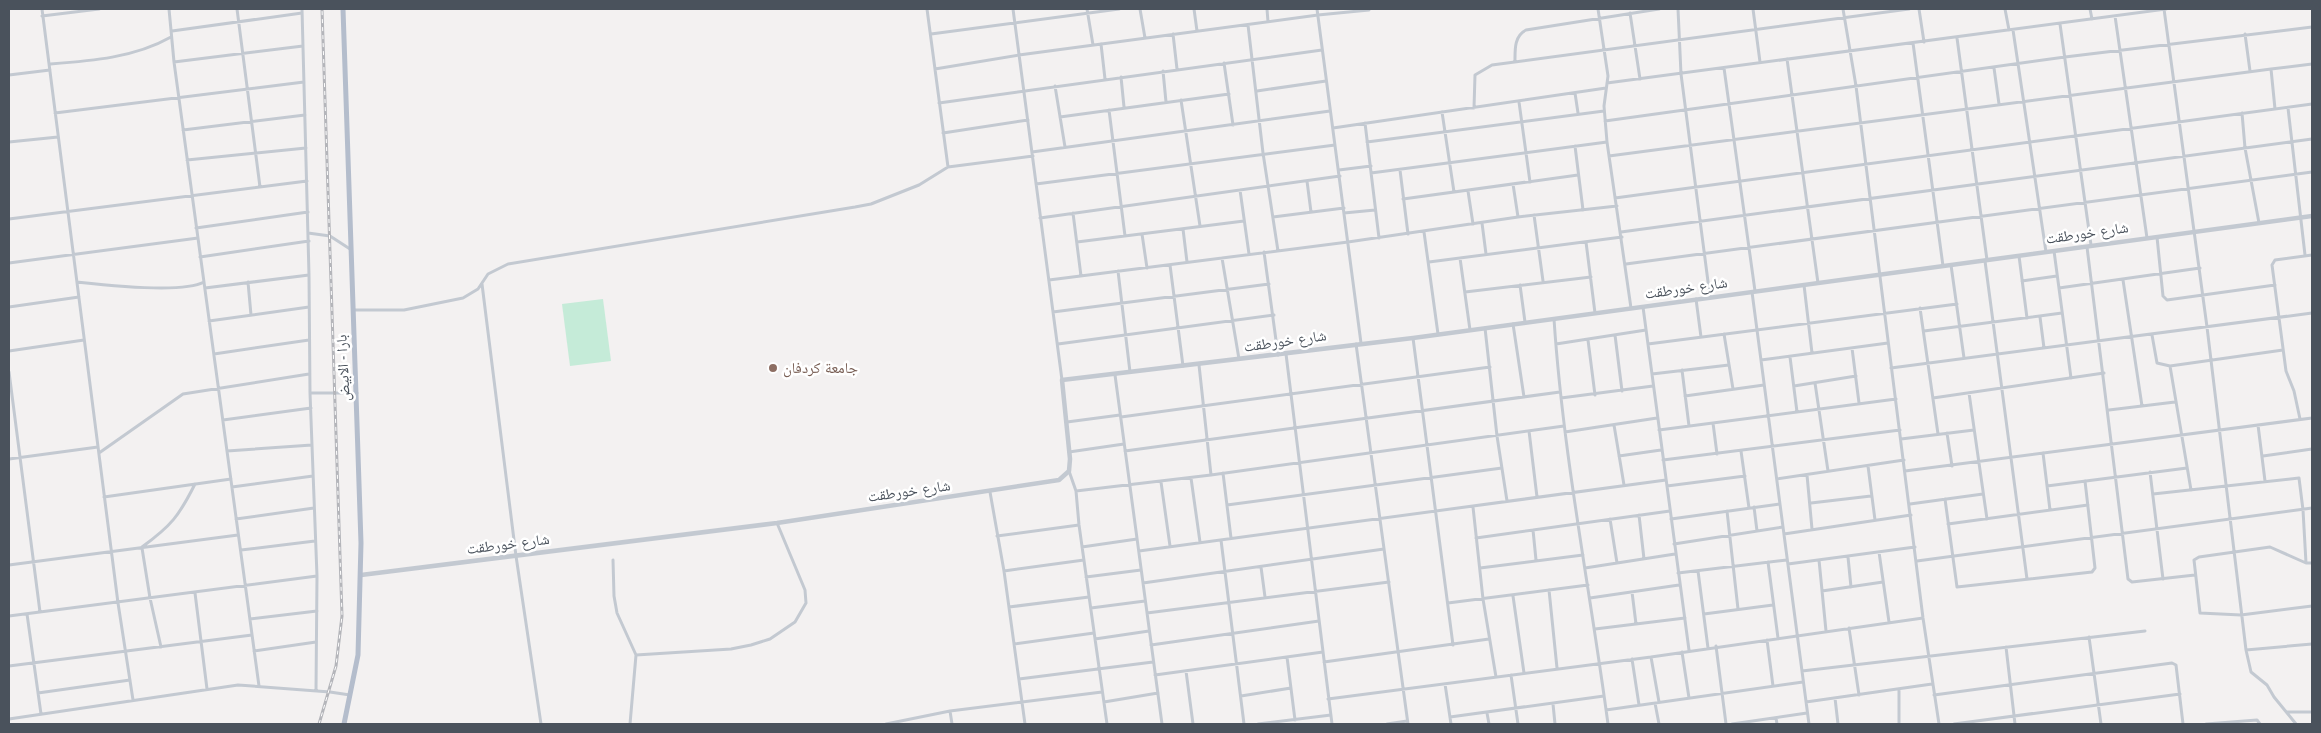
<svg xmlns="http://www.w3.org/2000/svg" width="2321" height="733" font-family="Jost,'Noto Naskh Arabic',sans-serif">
	<rect width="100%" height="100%" fill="#f3f1f1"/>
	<path fill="#c5ebd8" d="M603,299L611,361L570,366L562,304Z"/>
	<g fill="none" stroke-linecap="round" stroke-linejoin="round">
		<path stroke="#c3c9d1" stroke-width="3" d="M42,9L118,603L133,700
			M169,9L174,62L259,686
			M237,9L260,187
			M302,9L309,275L310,393L317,576L316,690
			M927,9L948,167
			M1013,9L1062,380
			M1087,9L1093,45
			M1140,9L1145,38
			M1194,9L1197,31
			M1267,9L1268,22
			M1317,9L1361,343
			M1598,9L1608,76L1604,106L1607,142L1631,308
			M1678,9L1681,74L1710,297
			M1753,9L1760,62
			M1843,9L1856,86L1923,618L1939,724
			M1919,9L1924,42
			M2005,9L2009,30
			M2090,9L2092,19
			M2164,9L2207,327L2246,650L2251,672L2267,685L2274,697L2296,724
			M1630,13L1640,79
			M42,16L99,9
			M2115,16L2147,238
			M2060,24L2091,245
			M1248,25L1263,153L1278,251
			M2013,30L2046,252
			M172,31L302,13
			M931,34L1119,9
			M1173,34L1177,69
			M2245,34L2250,71
			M1957,38L1987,260
			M1913,43L1943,266
			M1101,44L1105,79
			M1787,59L1818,283
			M174,62L303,46
			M1515,62C1515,50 1514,36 1526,30L1659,9
			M1224,63L1233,125
			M49,64C90,61 134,58 171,37
			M1724,68L1755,291
			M1994,68L1999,104
			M935,69L1019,55L1318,15L1369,10
			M2271,69L2312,64
			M1163,71L1166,102
			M9,75L50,70
			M1121,77L1124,107
			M1607,83L2166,9
			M1055,86L1065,147
			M1257,91L1326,81
			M1575,93L1578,113
			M1181,100L1200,226
			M1519,102L1530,182
			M939,103L1322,50
			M1474,108L1475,75L1492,65L1909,9
			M2288,108L2305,255
			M1109,110L1125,236
			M1442,112L1454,192
			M55,113L304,82
			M2242,113L2245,148L2259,223
			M1060,117L1229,94
			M1605,121L2065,57L2312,27
			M1365,123L1379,238
			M1333,128L1606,88
			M183,130L305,115
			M943,133L1028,120
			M9,142L58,137
			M1367,142L1604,111
			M1575,146L1583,210
			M1032,152L1330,111
			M1609,156L2271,69L2275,109
			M187,160L306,148
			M1339,170L1371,166
			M1400,170L1408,234
			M1371,173L1607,142
			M1307,181L1311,212
			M1036,184L1335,145
			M1513,184L1518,217
			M1240,190L1249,254
			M1468,191L1473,224
			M1615,198L2312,104
			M1403,199L1578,175
			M1073,213L1081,276
			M1344,213L1375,210
			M1534,215L1543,281
			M1273,217L1344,208
			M1040,218L1340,176
			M9,219L307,181
			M1482,223L1486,254
			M196,228L308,212
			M1183,229L1187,262
			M1424,232L1438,334
			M1621,232L2312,139
			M308,233L330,236L350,249
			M1142,234L1147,268
			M2157,237L2163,296L2167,300L2275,285
			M1077,242L1244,221
			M1586,242L1595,313
			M2087,247L2128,579L2132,582L2195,575
			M2054,251L2071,378
			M1264,252L1278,355
			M2019,256L2027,318
			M200,257L309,241
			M1222,258L1239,359
			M1460,258L1470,330
			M1985,261L2027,579
			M1429,262L1622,237
			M9,263L198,238
			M1626,264L2312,172
			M1170,265L1183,366
			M1951,265L1964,358
			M1118,271L1130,372
			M1049,280L1348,242L1518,217L1617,206
			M2123,280L2142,406
			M2022,281L2057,276
			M77,282C104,285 182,294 204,282
			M248,282L251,315
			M482,284L516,556L541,724
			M1520,285L1525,322
			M1804,285L1812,353
			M205,288L309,275
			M2059,288L2200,268
			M1465,292L1591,277
			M1752,292L1809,724
			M1696,299L1701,337
			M9,307L79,297
			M1643,307L1689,650
			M1920,308L1938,434
			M353,310H404L463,298L478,289L488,274L508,264L855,207L871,204L919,185L948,167L1033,156
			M1053,312L1269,284
			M2040,317L2044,348
			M1554,319C1563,455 1590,589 1608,724
			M209,321L309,307
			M1513,324L1524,397
			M1485,328L1497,436L1507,501
			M1924,331L2062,313
			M1724,334L1733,389
			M1615,335L1622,391
			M2152,335L2157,363L2170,366L2283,350
			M1413,338L1453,645
			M1588,340L1595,395
			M1058,344L1274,315
			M1356,344L1408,724
			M1556,344L1646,330
			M1648,344L1957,304
			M1852,348L1859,403
			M9,351L84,340
			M214,354L309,340
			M1286,354L1332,724
			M1790,357L1797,412
			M1761,360L1888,343
			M1199,365L1211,475
			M2170,366L2191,490
			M1891,368L2312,313
			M1682,370L1689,426
			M9,372L40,612
			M1652,374L1729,365
			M1115,375L1162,724
			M1815,383L1828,471
			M1794,386L1856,376
			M310,393H357
			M1969,393L1987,519
			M1685,396L1764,385
			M1561,398L1653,386
			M1933,398L2104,373
			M2109,410L2175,402
			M1121,417L1490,367
			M2300,419L2294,391L2286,371L2272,265L2275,260L2312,255
			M223,420L311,408
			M1067,422L1120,415
			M1713,423L1717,454
			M1614,425L1624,485
			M2258,425L2265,481
			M1659,430L1896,399
			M1529,431L1537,497
			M1565,432L1657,418
			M1947,433L1952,466
			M1901,439L1974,430
			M227,451L312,445
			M1125,451L1560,392
			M1741,451L1749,508
			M1069,452L1124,444
			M99,453L183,394L309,374
			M2043,453L2050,510
			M1619,456L1661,450
			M2263,456L2312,449
			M9,459L98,447
			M1663,460L1900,430
			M1868,466L1875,520
			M1069,471L1076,491L1079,525L1107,724
			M1905,471L2312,418
			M2150,472L2163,579
			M1223,473L1231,538
			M1807,475L1812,529
			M1191,478L1200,542
			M1777,479L1904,460
			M1161,482L1170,546
			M1667,486L1745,476
			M2047,486L2187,468
			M232,487L313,476
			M1076,491L1211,475L1564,426
			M990,492L1004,571L1025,724
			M2153,494L2299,478L2303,510L2306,563
			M104,497L231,479
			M1945,499L1957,587L2092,572L2095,568L2085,481
			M1811,503L1871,496
			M1910,504L1983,494
			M1227,505L1502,468
			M1473,507L1483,599L1496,677
			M1754,507L1757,531
			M1727,511L1738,609
			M1639,515L1644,559
			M236,519L314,508
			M1610,519L1617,563
			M1671,519L1780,504
			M1948,524L2088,505
			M1533,530L1536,560
			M1784,534L1911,515
			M997,536L1079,525
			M1476,538L1670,511
			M1221,540L1244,724
			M1674,544L1783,527
			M142,547C171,526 179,516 195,484
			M1082,547L1137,539
			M142,548L150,598L161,647
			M241,550L315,541
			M1139,551L1666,480
			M1879,552L1889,622
			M1848,557L1851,587
			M613,560L614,596L617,613L636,655L630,724
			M1819,560L1826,631
			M1917,561L2312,508
			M1768,562L1778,638
			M2312,563H2306L2270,547L2199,557L2194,560L2200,613L2241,615L2312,606
			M1788,564L1915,547
			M9,565L238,535
			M1261,567L1265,597
			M1480,568L1583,555
			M1585,568L1675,554
			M1004,571L1084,560
			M1698,571L1708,648
			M1678,573L1787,560
			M1086,577L1141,570
			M1143,583L1384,549
			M1549,590L1557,668
			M1822,591L1883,582
			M1632,592L1636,624
			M195,593L207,689
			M1513,596L1524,673
			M1590,598L1679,585
			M1448,603L1588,585
			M1009,607L1089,597
			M1091,608L1145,601
			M1147,613L1389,582
			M27,614L41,714
			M1704,614L1773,605
			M9,616L317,576
			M250,619L317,611
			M1849,628L1859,695
			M1595,629L1685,618
			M2089,637L2101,724
			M1095,639L1149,631
			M1767,640L1773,686
			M1014,644L1094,633
			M1151,645L1319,621
			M1716,646L1726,724
			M2006,647L2015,724
			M2246,650L2312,644
			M254,651L316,642
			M1682,652L1689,698
			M636,655L731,649L751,645L770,639L795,622L806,603L805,590L777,523
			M1287,657L1295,720
			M1651,657L1659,702
			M1632,659L1639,705
			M1324,662L1489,639
			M9,666L252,635
			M1186,671L1193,724
			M1802,671L2145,631
			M1155,675L1323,652
			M1511,675L1518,724
			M1019,679L1153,662
			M1445,684L1451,724
			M1899,690V724
			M38,693L130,680
			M1934,695L2172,663L2176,665L2183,724
			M1241,696L1291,688
			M1835,698L1838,724
			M1328,699L1651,657L1923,618
			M1104,702L1158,693
			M1806,702L1932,684
			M1655,703L1659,724
			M1553,704L1555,724
			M1606,710L1803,682
			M950,711L952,724
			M2287,712H2312
			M1487,713L1489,724
			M1450,717L1604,696
			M1776,718L1777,724
			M9,719L238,685L330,692L350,695
			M886,724L950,711L1102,692
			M1258,724L1331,715
			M1387,724L1407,721
			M1732,724L1807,713
			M1954,724L2180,694
			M2206,724L2257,720L2260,724"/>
		<path stroke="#c3c9d1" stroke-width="4.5" d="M361,575L777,523L1059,480L1069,471L1070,459L1062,380L1413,338L2312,216"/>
		<path stroke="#b4bdcc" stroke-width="5" d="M343,9L361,543L358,655L344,724"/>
		<g stroke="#b4b5ba" stroke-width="3">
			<path id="rail" d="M319,724L336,666L342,616L322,9"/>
		</g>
		<use href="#rail" stroke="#fff" stroke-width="1" stroke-dasharray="4" stroke-linecap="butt"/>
	</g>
	<circle fill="#8d6e63" stroke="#fff" stroke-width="2" cx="773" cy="368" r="5"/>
	<g text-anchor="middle" stroke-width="5" stroke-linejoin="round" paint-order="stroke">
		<g font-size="15" fill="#4a525c" stroke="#fff">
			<text transform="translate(2087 233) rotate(-8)" y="5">شارع خورطقت</text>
			<text transform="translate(1686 288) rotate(-8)" y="5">شارع خورطقت</text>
			<text transform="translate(1285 341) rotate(-8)" y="5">شارع خورطقت</text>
			<text transform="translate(343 368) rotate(-93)" y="5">بارا - الابيض</text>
			<text transform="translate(909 491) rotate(-8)" y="5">شارع خورطقت</text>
			<text transform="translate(508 544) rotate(-7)" y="5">شارع خورطقت</text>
		</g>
		<g font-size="15" fill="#785e54" stroke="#fff" text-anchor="start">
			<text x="783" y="373">جامعة كردفان</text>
		</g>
	</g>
	<rect width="2321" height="733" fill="none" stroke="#4a525c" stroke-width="20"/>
</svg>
